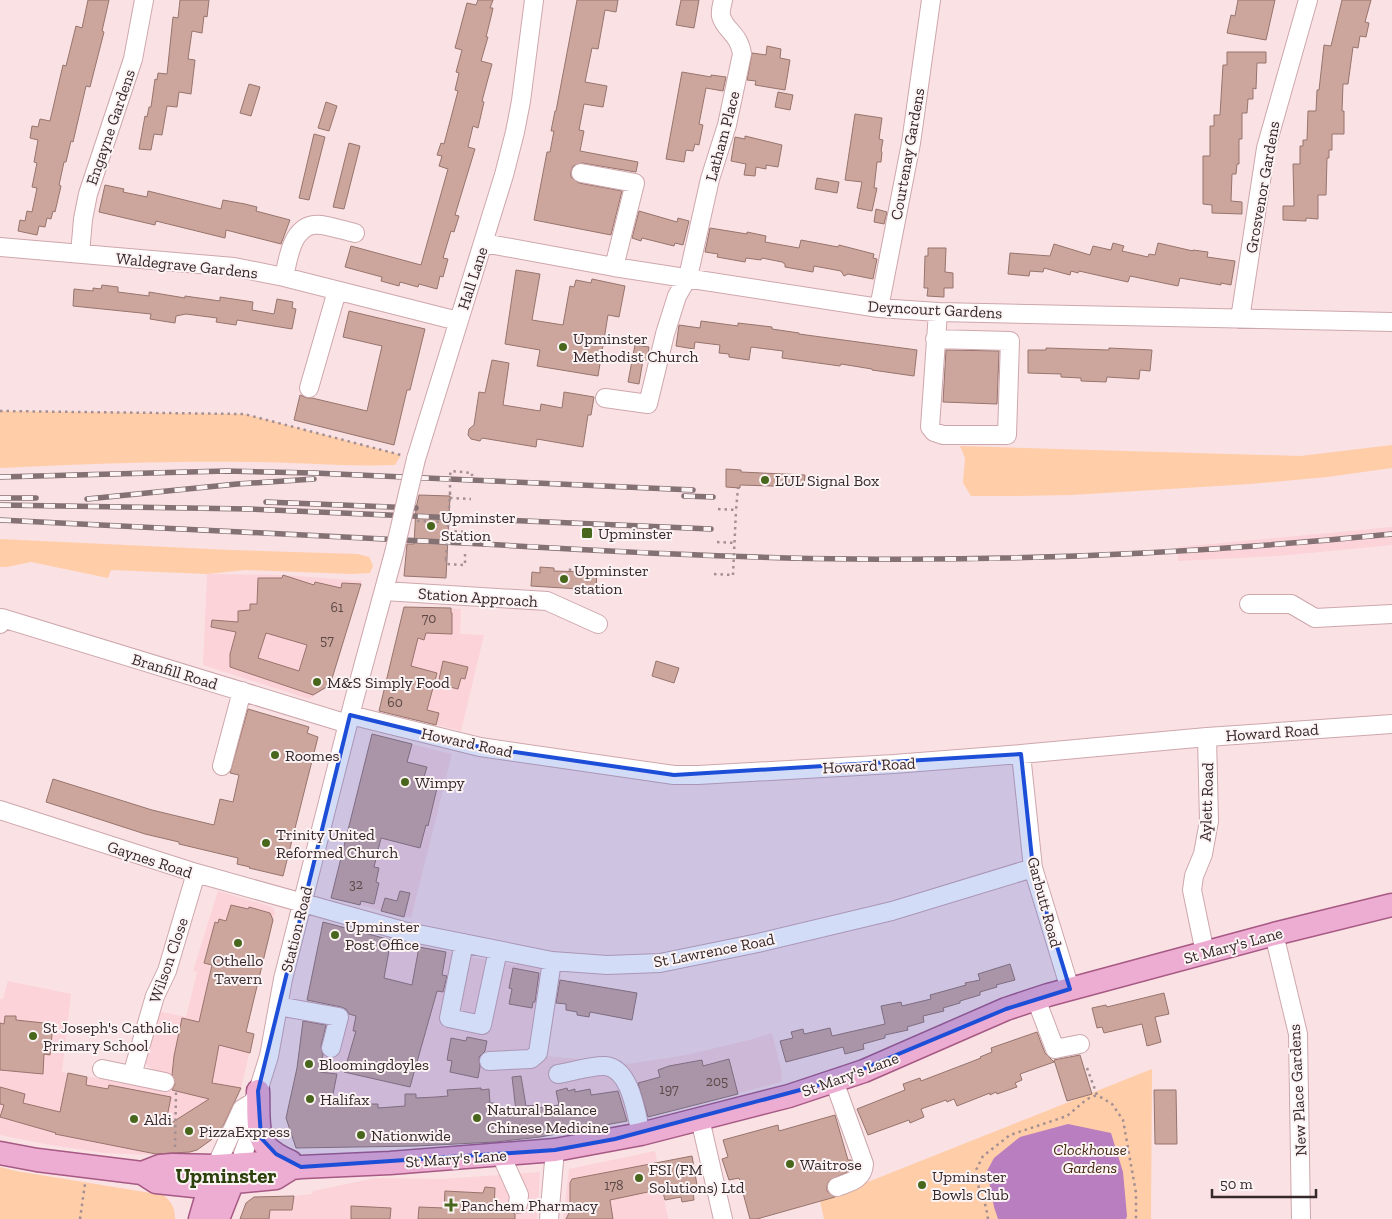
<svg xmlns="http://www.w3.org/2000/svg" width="1392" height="1219" font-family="'Zilla Slab',serif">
	<rect width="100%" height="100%" fill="#fae1e4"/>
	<path fill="#fbd3d8" d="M1392,527V545L1278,556L1178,561V547Z
		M207,574L283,575L362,581L330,685L309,699L203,665Z
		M404,607L461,609L460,634L484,635L461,731L381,711Z
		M372,734L452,754L411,918L331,898Z
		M218,891L269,906L273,908L275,912L246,1031L254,1034L241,1088L232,1110L212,1140L197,1150L176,1156L105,1153L45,1144L0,1135V999H3L8,981L71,994L62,1072L164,1091L168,1075L155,1072L147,1065L144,1059L157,1011L186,1017L197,972L193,971Z
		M323,922L391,940L512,965L522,963L562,968L547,1056L628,1064L686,1055L749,1040L772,1033L782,1073L781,1082L640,1119L542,1137L417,1146L335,1147L294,1140L286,1118L297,1068L305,1010Z
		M655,1151L668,1219H563L569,1169Z
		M540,1172L537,1219H240L246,1203L254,1197L294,1196L312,1194L313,1191L375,1178L443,1179Z"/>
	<path fill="#ffcda8" d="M0,411L244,414L401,455L395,465C346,467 299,462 250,462C167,461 84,464 0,468Z
		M1392,445V468L1327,477L1250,484L1072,495L1013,496H971L963,483L965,458L960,446L1300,456Z
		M0,539L231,550L358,554L369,557L373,566L370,573L352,574L245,570L207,574L111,570L108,578L31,562L7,567H0Z
		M1152,1069L1151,1219H824L820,1201Z
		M0,1167L16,1171L163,1195C172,1202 175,1208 175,1219H0Z"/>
	<path fill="#b87ec0" d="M1068,1124L1111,1133L1123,1172L1127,1216L1126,1219H998L994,1207L987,1171L994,1158L1020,1137Z"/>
	<path fill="#cca69d" stroke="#97746c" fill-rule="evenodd" d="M88,0H109L102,31L104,32L90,87L86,86L73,142L71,141L66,162H64L59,185L61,186L55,212L53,211L51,219L47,218L45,227L39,226L37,235L18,231L20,220L25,221L27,211L32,212L37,188L32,187L37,163L34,162L38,140L30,138L32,126L38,127L40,119L50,121L63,65L66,66L76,26L82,28Z
		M180,0H209L207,17L204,16L202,33L192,31L188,59L195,60L191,94L179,92L177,107L167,106L162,135L154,134L151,150L139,149L145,116L147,117L149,107H151L155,79L157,80L158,73L167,74L173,17L178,18Z
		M478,0H493L490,8H493L491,17L486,37H488L481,61L492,64L482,101L484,102L478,128L473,126L468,147L475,149L455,215L459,216L454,232L451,231L443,258L448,259L443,277L440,276L437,289L419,284L418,287L400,282L399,286L381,281L382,277L345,267L351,246L421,265L448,169L439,166L442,156L437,155L441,143L444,144L458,91L455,90L459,73L456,72L462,50L455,48L467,3L476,5Z
		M577,0H618L616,12L605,10L598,49L592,48L585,82L607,86L603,107L584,104L579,130L584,131L580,151L638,162L636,172L582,163L573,166L571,172V177L579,183L622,191L611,235L534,220L547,152H550L554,131H551L555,111H556Z
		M681,0H699L694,28L676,25Z
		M1238,0H1275L1266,40L1227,33L1231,15L1235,16Z
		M1342,0H1371L1365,22L1369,23L1366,37L1360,36L1358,48L1353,47L1348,84H1343L1342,111H1344V134H1332V150H1329V158H1327L1326,195H1318V219L1306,218V221L1283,220V206H1294L1293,164H1300V146H1303V140H1307L1308,111H1316L1317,90H1319L1324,45L1331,46Z
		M767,46L781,49L780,58L790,60L785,90L755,85L756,81L747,80L752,53L766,55Z
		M1227,52H1266V63H1257L1256,89L1253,88V99H1248L1247,113H1242V139H1239V164H1237L1236,174H1232L1231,201L1242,202V214L1212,213V205L1203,204V156H1210V126H1214V115H1220L1223,65H1227Z
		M682,72L711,77V75L726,77L723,91L706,88L699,124L703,125L699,145L695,144L693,151L686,150L684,162L666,159Z
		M249,84L260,87L251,116L240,113Z
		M778,92L793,95L790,110L775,107Z
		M326,102L337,106L329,131L318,128Z
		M855,114L882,118L879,139L883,140L881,151L882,152L881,162H877L874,188H877L872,211L857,208L862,182L845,180Z
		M314,134L325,137L309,200L299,198Z
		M745,136L782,145L778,167L766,165V169L756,167L755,176L744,175L746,164L731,161L735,137L745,139Z
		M349,143L360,146L344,209L333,207Z
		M817,178L839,182L837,193L815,189Z
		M105,185L124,189L123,192L147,197L148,191L221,209L223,200L245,204L257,207L256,211L290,220L281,244L226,230L225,238L156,221L155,225L99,212Z
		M876,209L887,212L884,224L874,222Z
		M639,211L677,222L678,218L689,221L683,245L675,243L674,246L642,238L641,241L632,238Z
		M710,228L747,234V232L766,236L765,242L799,248L801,240L838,247L839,245L874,254L873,258L877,259L873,279L848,274L844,276L841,271L814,266L813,272L785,267V264L782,262L762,258L761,260L746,258L745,262L717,257L718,254L705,252Z
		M1113,243L1124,246L1122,251L1148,257L1149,254L1155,255L1158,243L1193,251V250L1208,252L1207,257L1235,261L1231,285L1221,283V285L1180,278L1178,286L1130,276L1128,282L1079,271L1078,273L1071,271L1070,275L1044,268L1043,272L1030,271L1029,276L1008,274L1010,253L1050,256L1054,244L1090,255L1093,246L1111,250Z
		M928,248H946L945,272L953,273V288H944V297L927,296L928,288H924L925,256H928Z
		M516,270L540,274L532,320L563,325L570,286L574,287L576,280L591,283L592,279L625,286L619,317L608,315L598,376L537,366L540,350L505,344Z
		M102,285L118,287V292L149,296V292L185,298V296L220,301V297L253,302L252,310L274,314L277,299L293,302L292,308L296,309L292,329L237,320L236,325L216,322L217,318L186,314L176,316L175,323L150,319L151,314L73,306L74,289L93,291V288L101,289Z
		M349,311L425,329L410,390H407L394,445L294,420L300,395L307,398H312L367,411L382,346L343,337Z
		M701,321L738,326V323L772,327V329L799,333V334L917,350L914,376L872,370V369L841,364L840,366L782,358L783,351L751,347L749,360L729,357V354L719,353L720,345L695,342L694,349L676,346L679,325L700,328Z
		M635,345L649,347L647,360H643L639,384L628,382Z
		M1046,348L1109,350V348L1152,350L1150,371L1140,370L1139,379L1107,377L1106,382L1081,381V378L1061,377V374L1028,373V350H1046Z
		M946,350L999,351L997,404L943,402Z
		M492,360L509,363L503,405L540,411L541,404L562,408L564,392L594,397L591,415H588L583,447L537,439L536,447L482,438L480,441L471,439L468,435L469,429L474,425L479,392L485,393Z
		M726,469L741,470V472L805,475L804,487L740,485V488L726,487Z
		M419,495L450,496L446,578L404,576L407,544H414L416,508Z
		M540,567L554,568V571L585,572L586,569L597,570L596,590L531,586L532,572L540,573Z
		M283,575L314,585L315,582L341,588L342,583L361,584L330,685L313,695L230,667V654L236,632L211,627L212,620L238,622V611L250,610V604H257L258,578H282ZM266,633L307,645L299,671L258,658Z
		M404,607L451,608V613H452V634L426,633L424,640L418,638L411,666L437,673L427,710L439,713L436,725L379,711Z
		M443,661L468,667L465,679L461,678L458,689L438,684Z
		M656,661L679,668L674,683L652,676Z
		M248,709L309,727L307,733L318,737L283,876L249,868L250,867L237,864L238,858L179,844V842L145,834L46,802L53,779L152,810L214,825L220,799L233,802L239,775L230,773Z
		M372,734L412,744L407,762L427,767L423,780L438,784L428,826L426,825L420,848L381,838L374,867L379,868L376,882L379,883L374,904L361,901L360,905L331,898Z
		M400,891L410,893L404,917L381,911L385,898L397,901Z
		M231,905L248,909L249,907L270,913L273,920L246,1032L254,1034L250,1053L219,1045L212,1083L241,1088L224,1124L211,1140L197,1150L190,1152L156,1154L55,1134L56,1133L0,1117L4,1105L0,1104V1087L25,1094L23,1103L60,1112L68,1073L87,1077L86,1085L108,1089L109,1085L171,1097L165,1127L209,1099L172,1090L175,1084L172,1075L174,1056L182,1018L199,1022L212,965L204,963L215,922L218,923L219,919L226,921Z
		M323,922L391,940L384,978L412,985L419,947L446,952L442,975L447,976L443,992L437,991L410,1087L344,1072L356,1031H353L356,1016L349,1014L346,1009L341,1007L307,1000Z
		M1010,964L1015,980L996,985L997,987L980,992V995L960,1001V1003L943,1008L944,1011L923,1016L924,1022L907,1027L908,1030L885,1035V1038L863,1044L864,1049L845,1054L843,1047L786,1062L780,1041L793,1038L791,1032L803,1029L804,1034L830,1028L832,1036L885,1024L881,1006L901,1002L902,1006L931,999L930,995L959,987L966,985L965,983L980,980L978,974Z
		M513,968L539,973L535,1002H533L532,1008L509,1004L512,989L509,988Z
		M560,980L637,993L632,1020L590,1012L589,1017L577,1015V1012L566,1010V1004L556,1003Z
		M1164,993L1169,1014L1155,1017L1161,1042L1147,1046L1142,1024L1104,1033L1102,1027L1097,1028L1092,1008L1106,1005L1107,1007Z
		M5,1016H16V1020L53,1024L50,1055L44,1054L43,1074L0,1070V1023L4,1024Z
		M303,1021L326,1025L321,1046L323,1055L320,1072L337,1074L331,1104H378V1108L405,1106V1094H416V1098L436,1097L448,1096L447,1090L481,1088V1090L489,1089L490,1103H494V1112L516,1111L512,1077L521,1076L526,1106L537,1105V1108L559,1105L556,1091L567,1088L568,1091L575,1089V1092L590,1089L591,1095L618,1091L627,1121L540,1137L495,1142L417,1146L296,1148L286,1118L297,1068Z
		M1037,1032L1045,1053L1054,1062L1020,1074L1022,1080L1015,1083L1017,1087L997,1094L996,1092L990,1095V1093L957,1106L954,1099L947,1102L946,1100L921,1109L924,1117L910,1123L909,1120L868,1135L857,1109L905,1090L903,1084L920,1078L921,1081L981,1058L980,1057L992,1052L991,1048Z
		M467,1037L487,1041L485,1051L479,1057L480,1067L478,1078L450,1072L452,1061L447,1060L451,1038L466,1041Z
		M1080,1055L1092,1094L1067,1101L1054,1060Z
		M729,1059L738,1094L648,1117L638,1083L660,1077L658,1070L669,1066L702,1060L703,1066Z
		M1154,1090H1176L1177,1144H1155Z
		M835,1115L848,1160H851L853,1165L849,1171L829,1181L827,1186V1191L835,1197L757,1219H750L739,1178L729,1180L722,1159L728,1157L723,1140L778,1125L779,1131Z
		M692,1156L698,1191L693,1192L694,1200L682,1202L681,1197L665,1200L662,1189L610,1200L613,1219H566L570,1211V1183L572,1179Z
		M485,1187L495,1188L494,1209L510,1210L515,1214V1219H418L419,1207L444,1208L445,1191L483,1193Z
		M294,1196L292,1210H270L269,1219H240L246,1203L254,1197Z
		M351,1206L391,1208L390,1219H351Z"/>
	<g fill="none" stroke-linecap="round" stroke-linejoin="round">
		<g stroke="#cea7ac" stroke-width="20">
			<path id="minor" d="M581,173L635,183L614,267
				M484,243L614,267L879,308L938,312L1392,322
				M0,247L234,267L284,277L458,321
				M80,254L83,219L88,194L133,59L144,0
				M284,277C288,260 291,229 313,225C323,223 345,231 355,233
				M879,308L911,143L931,0
				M1240,319L1266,148L1308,0
				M935,339L1010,341L1007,435H943L934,432L930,427L938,312
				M309,388L337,291
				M605,398L648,404L665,334L677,296L688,277L710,179L727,125L742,54C739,33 725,31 721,16C720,11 722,5 723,0
				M416,459L504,175L515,132L521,101L534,0
				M384,591L547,601L598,624
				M1249,604H1291L1315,618L1392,614
				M0,624L2,618L348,724
				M350,715L480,747L674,775H698L894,764L1021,754L1207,737L1392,724
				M1021,754L1033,868L1070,989
				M222,766L242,691
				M0,810L196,873L403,931L552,961L607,965L660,963L758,943L892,911L1033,868
				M1274,934L1298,1034L1301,1219
				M464,943L449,1018L482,1025L498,950
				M1205,953L1192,890L1194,876L1203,854L1209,821L1207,737
				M1036,999L1055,1049L1080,1044
				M278,1006L339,1017L331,1048
				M489,1061L531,1059L538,1053L552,961
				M102,1069L165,1082
				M558,1074C571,1072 593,1065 605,1066C631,1068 636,1114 641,1134
				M132,1075L155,996L167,971L196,873
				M834,1081L864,1164C863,1180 850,1182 837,1187
				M700,1119L723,1219
				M501,1155L519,1195L518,1204
				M239,1165L250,1135L254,1114
				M216,1166L242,1109L253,1102L258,1091L269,1056L283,979L354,700L394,553
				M549,1219L555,1150"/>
		</g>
		<g stroke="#a65983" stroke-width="25">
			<path id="major" d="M258,1091C259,1106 256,1134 265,1145C272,1153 282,1158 291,1162
				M0,1153L37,1160L142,1173L160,1166L172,1165L216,1166L275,1162L292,1168L301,1167L390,1163L555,1150L641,1134L789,1096L864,1071L1006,1009L1048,995L1274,934L1392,905
				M142,1173L156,1182L194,1186L276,1178L292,1168
				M200,1219L214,1171
				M218,1219L237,1171"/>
		</g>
		<path stroke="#a48f92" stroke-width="2.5" stroke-dasharray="2.5 4" stroke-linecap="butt" d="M0,411L244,414L401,455
			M450,475L451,471L472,473V476
			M450,498L471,499
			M449,508L450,494
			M718,509L736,510L738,488
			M417,521L448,522
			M448,531L467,532
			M447,540L448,526
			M717,542L735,543
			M446,559V564L465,565V553
			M570,571V568
			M714,574L733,575
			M1087,1068L1097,1095L1112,1104L1123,1120L1136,1193V1219
			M175,1147L176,1092
			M80,1219L85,1184
			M988,1219L986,1207L974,1174L983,1156L1010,1135L1067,1116L1087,1099L1097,1095"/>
		<use href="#minor" stroke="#fff" stroke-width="18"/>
		<use href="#major" stroke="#edacd1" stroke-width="22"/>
		<g stroke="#847173" stroke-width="5.5">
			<path id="rail" d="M0,477L226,471L314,473L693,490
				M684,496L713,497
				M0,498H36
				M87,499L237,484L314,479
				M266,502L416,508
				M0,505L248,509L711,529
				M0,520C161,528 322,536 483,544C606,551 730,558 854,559C1033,561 1213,552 1392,534"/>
		</g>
		<use href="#rail" stroke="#fcf3f4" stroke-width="4" stroke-dasharray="11" stroke-linecap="butt"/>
		<g stroke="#cea7ac" stroke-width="20" stroke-linecap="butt">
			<path id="minor-bridge" d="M394,553L416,459"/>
		</g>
		<path stroke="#a48f92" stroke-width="2.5" stroke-dasharray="2.5 4" stroke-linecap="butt" d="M450,494V475
			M448,526L449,508
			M446,559L447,540
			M733,575L736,510"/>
		<use href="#minor-bridge" stroke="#fff" stroke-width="18"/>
	</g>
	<path fill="#1d4ed8" fill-opacity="0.2" stroke="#1d4ed8" stroke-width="4" stroke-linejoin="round" d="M350,715L480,747L674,775L1021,754L1033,868L1070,989L1006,1009L834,1081L615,1139L555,1150L301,1167L276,1154L261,1138L258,1091Z"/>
	<g fill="#48671c" stroke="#fcf3f4" stroke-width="2">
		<circle cx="563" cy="347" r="5"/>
		<circle cx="765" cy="480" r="5"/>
		<circle cx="431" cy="526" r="5"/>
		<rect x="581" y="527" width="12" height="12" rx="2.5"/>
		<circle cx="564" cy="579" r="5"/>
		<circle cx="317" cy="682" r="5"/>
		<circle cx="275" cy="755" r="5"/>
		<circle cx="405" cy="782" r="5"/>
		<circle cx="266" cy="843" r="5"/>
		<circle cx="335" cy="935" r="5"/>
		<circle cx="238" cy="943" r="5"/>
		<circle cx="33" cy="1036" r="5"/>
		<circle cx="309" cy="1064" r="5"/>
		<circle cx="310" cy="1099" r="5"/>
		<circle cx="477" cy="1118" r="5"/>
		<circle cx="134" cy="1119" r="5"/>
		<circle cx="189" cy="1131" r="5"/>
		<circle cx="361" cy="1135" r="5"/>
		<circle cx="790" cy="1164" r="5"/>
		<circle cx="639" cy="1178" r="5"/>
		<circle cx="922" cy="1185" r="5"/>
		<path d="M448.5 1197.5h5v5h5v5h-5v5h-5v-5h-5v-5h5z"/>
	</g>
	<g text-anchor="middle" stroke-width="4" stroke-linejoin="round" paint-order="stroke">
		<g font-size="14" fill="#5c4847">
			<text x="337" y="612">61</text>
			<text x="429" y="623">70</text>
			<text x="327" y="645">57</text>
			<text x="395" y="707">60</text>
			<text x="356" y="889">32</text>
			<text x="717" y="1086">205</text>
			<text x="669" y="1094">197</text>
			<text x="614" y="1190">178</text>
		</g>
		<g font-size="16" fill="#37282a" stroke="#fcf3f4">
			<text transform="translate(110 127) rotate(-71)" y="6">Engayne Gardens</text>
			<text transform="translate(722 136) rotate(-75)" y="6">Latham Place</text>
			<text transform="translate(907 154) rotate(-80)" y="6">Courtenay Gardens</text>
			<text transform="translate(1262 187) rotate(-80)" y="6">Grosvenor Gardens</text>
			<text transform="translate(187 265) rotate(6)" y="6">Waldegrave Gardens</text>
			<text transform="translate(472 278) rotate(-72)" y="6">Hall Lane</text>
			<text transform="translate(935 309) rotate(3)" y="6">Deyncourt Gardens</text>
			<text transform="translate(478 597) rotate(4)" y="6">Station Approach</text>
			<text transform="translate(175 671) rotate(17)" y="6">Branfill Road</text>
			<text transform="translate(1272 732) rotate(-4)" y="6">Howard Road</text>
			<text transform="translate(467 742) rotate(12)" y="6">Howard Road</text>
			<text transform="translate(869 765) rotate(-3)" y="6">Howard Road</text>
			<text transform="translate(1206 802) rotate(-88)" y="6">Aylett Road</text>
			<text transform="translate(150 859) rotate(18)" y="6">Gaynes Road</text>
			<text transform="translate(1045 902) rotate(75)" y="6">Garbutt Road</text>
			<text transform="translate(296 929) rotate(-76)" y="6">Station Road</text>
			<text transform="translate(1233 945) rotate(-15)" y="6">St Mary's Lane</text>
			<text transform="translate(714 950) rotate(-11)" y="6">St Lawrence Road</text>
			<text transform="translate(168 960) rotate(-71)" y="6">Wilson Close</text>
			<text transform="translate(850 1074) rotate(-20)" y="6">St Mary's Lane</text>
			<text transform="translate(1297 1090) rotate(-93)" y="6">New Place Gardens</text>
			<text transform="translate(456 1158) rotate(-4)" y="6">St Mary's Lane</text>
		</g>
		<g font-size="16" fill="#37282a" stroke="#fcf3f4" text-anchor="start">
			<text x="573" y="344">Upminster<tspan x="573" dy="18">Methodist Church</tspan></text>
			<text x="775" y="486">LUL Signal Box</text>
			<text x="441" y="523">Upminster<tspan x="441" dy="18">Station</tspan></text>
			<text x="598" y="539">Upminster</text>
			<text x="574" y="576">Upminster<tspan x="574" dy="18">station</tspan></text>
			<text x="327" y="688">M&amp;S Simply Food</text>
			<text x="285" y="761">Roomes</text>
			<text x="415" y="788">Wimpy</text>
			<text x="276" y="840">Trinity United<tspan x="276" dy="18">Reformed Church</tspan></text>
			<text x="345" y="932">Upminster<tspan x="345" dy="18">Post Office</tspan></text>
			<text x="238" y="966" text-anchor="middle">Othello<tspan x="238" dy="18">Tavern</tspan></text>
			<text x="43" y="1033">St Joseph's Catholic<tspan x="43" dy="18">Primary School</tspan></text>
			<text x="319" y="1070">Bloomingdoyles</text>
			<text x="320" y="1105">Halifax</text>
			<text x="487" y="1115">Natural Balance<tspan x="487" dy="18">Chinese Medicine</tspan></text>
			<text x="144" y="1125">Aldi</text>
			<text x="199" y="1137">PizzaExpress</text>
			<text x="371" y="1141">Nationwide</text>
			<text x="800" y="1170">Waitrose</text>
			<text x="649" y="1175">FSI (FM<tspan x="649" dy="18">Solutions) Ltd</tspan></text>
			<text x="932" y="1182">Upminster<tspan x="932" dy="18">Bowls Club</tspan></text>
			<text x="461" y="1211">Panchem Pharmacy</text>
		</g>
		<g font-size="16" font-style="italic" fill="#43260d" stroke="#fcf3f4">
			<text x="1090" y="1155">Clockhouse<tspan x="1090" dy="18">Gardens</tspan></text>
		</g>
		<g font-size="21" font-weight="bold" fill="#2b400b" stroke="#fcf3f4">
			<text x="226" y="1183">Upminster</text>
		</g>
	</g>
	<path d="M1212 1189v8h104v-8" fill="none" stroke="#37282a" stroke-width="2.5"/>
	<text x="1220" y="1189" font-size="15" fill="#37282a" stroke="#fcf3f4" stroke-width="4" paint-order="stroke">50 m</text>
</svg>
